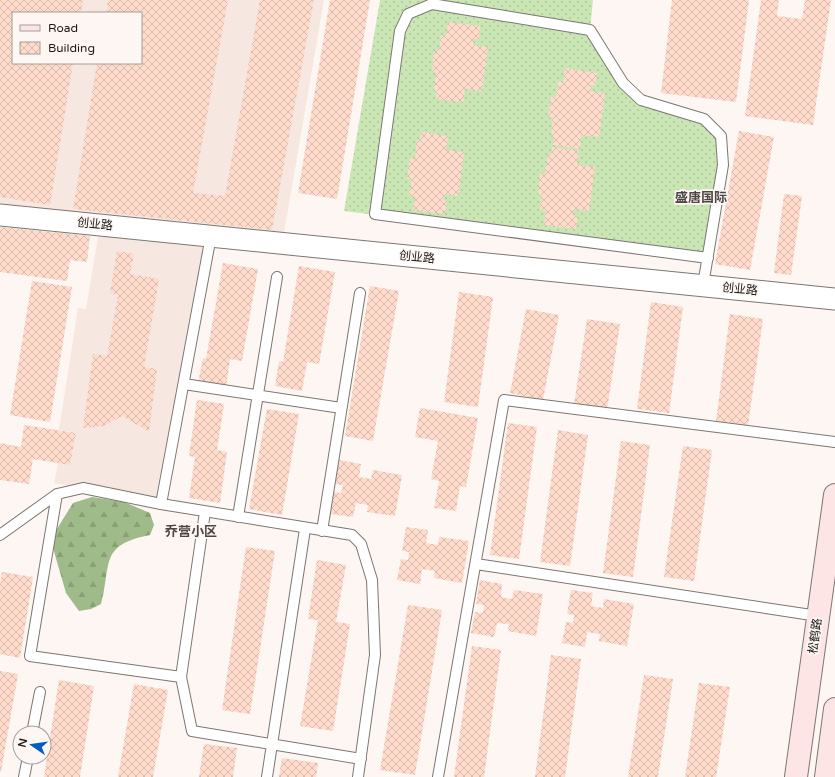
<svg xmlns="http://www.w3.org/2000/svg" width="835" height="777" font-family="'Varela Round','Noto Sans SC',sans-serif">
	<defs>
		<pattern id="grass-dots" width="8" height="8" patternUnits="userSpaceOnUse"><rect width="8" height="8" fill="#cae6b5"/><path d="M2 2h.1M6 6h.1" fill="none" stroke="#adc59b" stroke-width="1.8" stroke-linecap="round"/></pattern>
		<pattern id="forest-firs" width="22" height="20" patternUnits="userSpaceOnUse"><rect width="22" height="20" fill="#9fbb89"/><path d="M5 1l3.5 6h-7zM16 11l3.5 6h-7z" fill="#88a076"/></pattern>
		<pattern id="building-cross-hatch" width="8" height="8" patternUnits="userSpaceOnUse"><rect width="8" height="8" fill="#fedbca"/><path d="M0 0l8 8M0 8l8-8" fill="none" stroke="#d9bbad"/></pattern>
	</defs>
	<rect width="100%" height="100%" fill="#fdf6f3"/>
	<path fill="#f6e8e1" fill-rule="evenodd" d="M0,0H324L284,233L0,205ZM13,13H141V63H13Z
		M100,225L211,236L161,504L54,483L58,463L70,464L76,433L59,430L78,308L86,309Z"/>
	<path fill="url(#grass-dots)" d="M380,0H593L590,30L641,100L704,119L721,136L723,165L708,258L344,211Z"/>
	<path fill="url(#forest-firs)" d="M92,497L124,502L150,513L154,525L150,535C98,545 112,565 101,604L91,609L79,611L66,593L53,548L55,532L73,503Z"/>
	<path fill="url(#building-cross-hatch)" d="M0,0H83L81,13H13V63H73L50,205L0,197Z
		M108,0H228L193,193L225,196L260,0H314L272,230L73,209L97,63H141V13H106Z
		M330,0H370L337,199L298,193Z
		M672,0H749L736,102L661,93Z
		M761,0H779L777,16L802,19L805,0H831L813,125L745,116Z
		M448,22L480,26L479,39H474L473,45L488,47L482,91L465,89L463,102L436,99L437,91H434L436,72L432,71L434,50L439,51L441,35L446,36Z
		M565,68L597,73L595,85H591L590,91L605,93L599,137L581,135L580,149L553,145L554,137H551L553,118L548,117L551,97H556L558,82H563Z
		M739,131L774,137L750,270L715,264Z
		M421,132L448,136L446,150L464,152L458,196L444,194L443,201H447L445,214L413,210L415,196L409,195L412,179H407L410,158L415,159L417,140H420Z
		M552,147L579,151L577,165L595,167L589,211L574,209L573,216H578L576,229L544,225L546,211L540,210L542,194H538L540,173L545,174L548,155H551Z
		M784,194L802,196L791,275L774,273Z
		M0,227L90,236L87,262L70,260L67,281L0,272Z
		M117,251L134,254L130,274L159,279L144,367L157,369L149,432L122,416L104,426L83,428L93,354L107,356L118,295L110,293Z
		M223,263L258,269L242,361L230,359L226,388L198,383L203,358L206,359Z
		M299,266L335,272L319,364L307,362L302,391L275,386L279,361L283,362Z
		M32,281L72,287L50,422L10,415Z
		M370,286L399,291L373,441L345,436Z
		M459,292L493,297L478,407L444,402Z
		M651,302L683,307L669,413L637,409Z
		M526,309L559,315L543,400L510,393Z
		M730,314L763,319L748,425L716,421Z
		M587,319L620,324L607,410L574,404Z
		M197,400L224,404L217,450L227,452L220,503L189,498L195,457L189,456Z
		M420,408L478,418L466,487L460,486L456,511L434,508L439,481L431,479L438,441L415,437Z
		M267,409L299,414L282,515L249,509Z
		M508,423L537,427L519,559L490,555Z
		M24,425L76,433L70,465L33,459L29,484L0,480V443L21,447Z
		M558,430L588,435L570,566L540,562Z
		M621,441L650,445L633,577L603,573Z
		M683,446L712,450L694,581L664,577Z
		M339,460L361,464L359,477L371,479L373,470L402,475L395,516L367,512L368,505L356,503L353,517L330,514L334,492L341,493L343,485L335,484Z
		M406,527L428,530L426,543L438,545L439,537L469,541L462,583L434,578L435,571L422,569L420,584L397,580L401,559L408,560L409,552L402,551Z
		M246,547L275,551L250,714L222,710Z
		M317,560L346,565L336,622L350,624L333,731L300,726L318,620L308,619Z
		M2,572L33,577L20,658L0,654V585Z
		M480,580L502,584L501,597L512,599L514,590L543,594L536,636L508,631L509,624L497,623L494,637L471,633L475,612L483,613L484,605L476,604Z
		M571,590L593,593L591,606L603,608L604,599L634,604L627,646L599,641L600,634L587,632L585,647L562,643L566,622L573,623L574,615L567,614Z
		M408,605L442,610L415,775L380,770Z
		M472,646L501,650L484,777H454Z
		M551,655L581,659L565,777H535Z
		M0,671L18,674L1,772H0Z
		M644,675L673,679L658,777H628Z
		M59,680L94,686L80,777H44Z
		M699,683L730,687L716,777H685Z
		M134,684L168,690L153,777H118Z
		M204,744L237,748L233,777H199Z
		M282,758L318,763L316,777H279Z"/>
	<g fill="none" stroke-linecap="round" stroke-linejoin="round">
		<g stroke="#7c7673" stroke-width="12">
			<path id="service" d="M703,285L723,165L721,136L704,119L641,100L623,83L590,30L432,4L408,14L400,31L375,214L708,258
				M184,384L341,408
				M57,494L30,656L181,677
				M161,504L211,236
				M205,512L181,677L192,731L361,759
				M238,517L277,277
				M322,531L360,293
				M0,535L57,494L83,488L161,504L352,535L361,544L372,580L375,655L358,777
				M476,564L818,616
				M32,733L40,692
				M24,777L28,757
				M267,777L305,529
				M438,777L504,400L835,442"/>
		</g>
		<g stroke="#7c7673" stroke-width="23">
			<path id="minor" d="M0,215L835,299"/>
		</g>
		<g stroke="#7c7673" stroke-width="24">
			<path id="secondary" d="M796,777L835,495
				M826,777L835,709"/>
		</g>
		<use href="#service" stroke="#fff" stroke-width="10"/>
		<use href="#minor" stroke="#fff" stroke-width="21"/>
		<use href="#secondary" stroke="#fde5e5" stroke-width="22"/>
	</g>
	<g text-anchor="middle" stroke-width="3.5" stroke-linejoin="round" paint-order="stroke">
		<g font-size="12" fill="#1d1a19" stroke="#fdf6f3">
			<text transform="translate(95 224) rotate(6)" y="4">创业路</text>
			<text transform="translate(417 257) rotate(6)" y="4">创业路</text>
			<text transform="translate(740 289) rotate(6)" y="4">创业路</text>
			<text transform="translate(815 636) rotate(-82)" y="4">松鹤路</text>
		</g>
		<g font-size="13" font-weight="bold" fill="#4b4644" stroke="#fdf6f3">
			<text x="701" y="202">盛唐国际</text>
			<text x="191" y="536">乔营小区</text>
		</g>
	</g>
	<rect x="12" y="12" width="130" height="52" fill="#fdf6f3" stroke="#a39e9c"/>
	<rect x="20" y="25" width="20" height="6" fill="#fde5e5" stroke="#a39e9c"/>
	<text x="48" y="32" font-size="12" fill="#1d1a19">Road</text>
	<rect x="20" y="42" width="20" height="12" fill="url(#building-cross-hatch)" stroke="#a39e9c"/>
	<text x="48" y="52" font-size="12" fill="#1d1a19">Building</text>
	<g transform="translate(32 745) rotate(283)"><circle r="19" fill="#fdf6f3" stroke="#a39e9c"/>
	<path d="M0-3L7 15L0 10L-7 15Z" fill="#005dc5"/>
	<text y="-6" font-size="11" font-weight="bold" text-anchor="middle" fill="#1d1a19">N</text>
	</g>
</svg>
